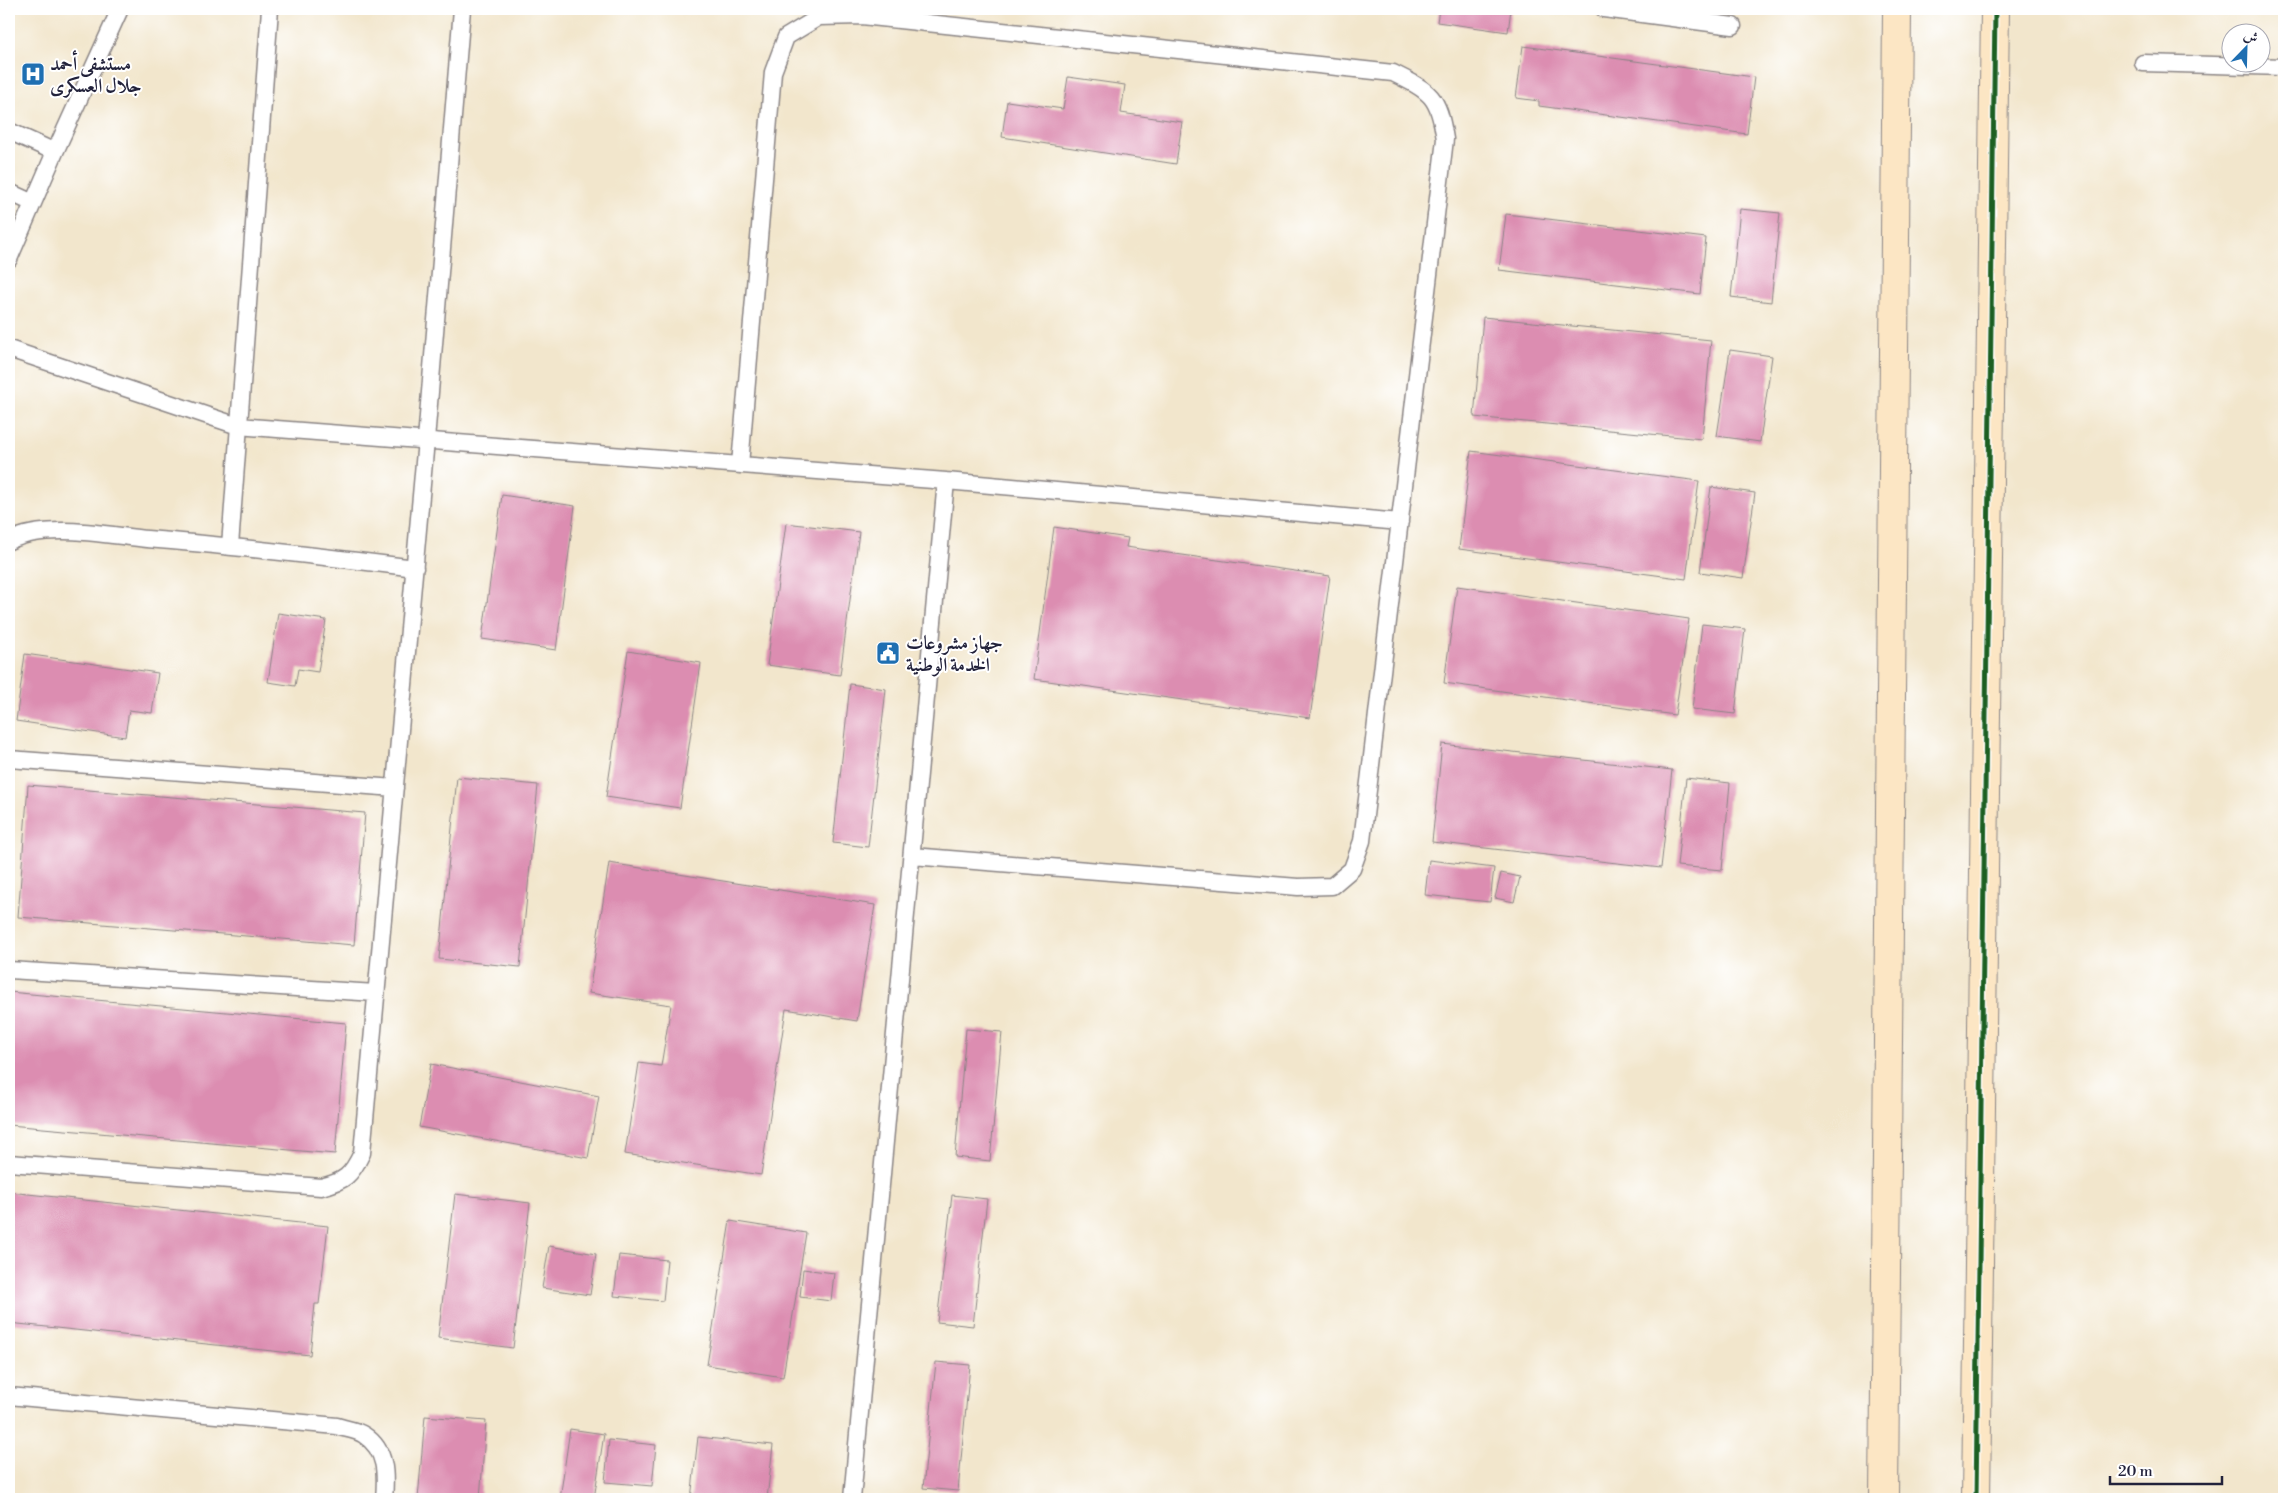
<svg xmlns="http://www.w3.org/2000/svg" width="2293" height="1508" font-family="'Libre Bodoni',Amiri,serif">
	<rect width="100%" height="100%" fill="#fff"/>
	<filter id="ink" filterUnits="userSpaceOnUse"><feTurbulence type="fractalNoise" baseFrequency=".02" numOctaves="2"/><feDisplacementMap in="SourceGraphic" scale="10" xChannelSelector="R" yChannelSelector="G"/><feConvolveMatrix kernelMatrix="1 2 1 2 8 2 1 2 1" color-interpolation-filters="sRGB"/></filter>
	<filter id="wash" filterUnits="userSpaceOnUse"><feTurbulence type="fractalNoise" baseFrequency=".0096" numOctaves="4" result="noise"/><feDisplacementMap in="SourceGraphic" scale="20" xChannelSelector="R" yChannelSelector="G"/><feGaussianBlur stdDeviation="1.12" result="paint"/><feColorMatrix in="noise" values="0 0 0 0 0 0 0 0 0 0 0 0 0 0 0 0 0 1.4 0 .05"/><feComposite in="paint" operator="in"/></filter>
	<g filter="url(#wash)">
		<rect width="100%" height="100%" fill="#f2e6cc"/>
		<g id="blocks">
			<path fill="#dc8db1" d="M1439,9H1511L1508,32L1437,22Z
				M1523,46L1754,77L1747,134L1539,106V101L1516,98Z
				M1068,77L1125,85L1121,113L1182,122L1176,164L1002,137L1007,101L1063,109Z
				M1740,209L1780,213L1771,302L1731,297Z
				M1506,214L1706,238L1700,294L1499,270Z
				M1483,317L1711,340L1702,439L1474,417Z
				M1730,350L1772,356L1760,442L1717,436Z
				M1471,451L1699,481L1686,579L1459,549Z
				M1711,487L1755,493L1743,578L1700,572Z
				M502,495L575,506L556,650L482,639Z
				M786,523L859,532L840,675L767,665Z
				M1054,527L1128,538L1126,547L1330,576L1310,718L1034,679Z
				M1457,586L1689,619L1675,715L1444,683Z
				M278,613L326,620L318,672L298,669L295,686L268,682Z
				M1702,624L1745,629L1735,714L1692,709Z
				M628,651L701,663L680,808L606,797Z
				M25,654L158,673L152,713L129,710L125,737L16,721Z
				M850,684L886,689L868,847L833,843Z
				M1442,744L1672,770L1661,868L1432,842Z
				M457,777L538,785L520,967L439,959Z
				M1686,778L1730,783L1722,870L1677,866Z
				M28,785L365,813L354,945L18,917Z
				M1429,860L1494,868L1490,902L1425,895Z
				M609,863L875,905L857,1021L786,1009L761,1175L625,1154L639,1063L661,1066L671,1005L589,993Z
				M1501,873L1520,877L1514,902L1495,898Z
				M9,992L346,1023L335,1154L9,1125Z
				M966,1029L1002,1032L990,1161L955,1157Z
				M431,1064L599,1096L588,1158L419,1127Z
				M9,1192L328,1226L319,1304H315L310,1355L9,1323Z
				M455,1194L530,1203L513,1348L438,1338Z
				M952,1195L987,1199L973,1326L937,1322Z
				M730,1221L806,1233L783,1377L707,1365Z
				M549,1246L596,1254L590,1295L542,1288Z
				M619,1255L667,1260L663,1301L614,1296Z
				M803,1269L834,1273L831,1301L800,1297Z
				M936,1362L970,1365L958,1491L923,1488Z
				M425,1416L486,1421L480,1499H418Z
				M570,1429L604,1434L594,1499H560Z
				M698,1437L773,1445L767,1499H691Z
				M609,1440L656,1445L652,1486L605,1482Z"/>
		</g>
	</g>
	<g filter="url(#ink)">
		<use href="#blocks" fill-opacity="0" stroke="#8a8484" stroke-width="1"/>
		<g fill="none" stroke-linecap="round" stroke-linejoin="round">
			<g stroke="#8a8484" stroke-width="19">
				<path id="lane" d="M1604,9L1733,26
					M2143,63L2284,67
					M9,131L55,152
					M9,192L33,203
					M9,259L55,152L120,9
					M9,349L238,426L946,481L1400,522
					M740,465L773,72L786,37L819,17L862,16L1393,73C1432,92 1438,96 1445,139L1362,841L1352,869L1332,886L1298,887L912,856
					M9,541C46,522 106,535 147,539C237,546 326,557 415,568
					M230,546L270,9
					M9,759L395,788
					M9,970L376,993
					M9,1163L321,1187C345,1181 351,1176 362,1153L426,440L462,9
					M9,1396L337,1426C345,1429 357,1430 364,1435C387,1450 386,1475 384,1499
					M852,1499L946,481"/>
			</g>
			<g stroke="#8a8484" stroke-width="30">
				<path id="secondary" d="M1884,1499L1897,9
					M1976,1499L1995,9"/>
			</g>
			<use href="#lane" stroke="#fff" stroke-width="16"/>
			<use href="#secondary" stroke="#fce6c4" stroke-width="28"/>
			<g stroke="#fff" stroke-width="8">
				<path id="cycleway" d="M1976,1499L1995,9"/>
			</g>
			<use href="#cycleway" stroke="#1b5e20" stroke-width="5"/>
		</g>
	</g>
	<defs>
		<g id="hospital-square" transform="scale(1.25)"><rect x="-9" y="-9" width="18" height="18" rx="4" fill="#1f6fb2" stroke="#fff"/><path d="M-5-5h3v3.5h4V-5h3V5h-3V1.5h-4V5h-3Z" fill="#fff"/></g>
		<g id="civic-square" transform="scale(1.25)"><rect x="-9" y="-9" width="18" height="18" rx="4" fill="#1f6fb2" stroke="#fff"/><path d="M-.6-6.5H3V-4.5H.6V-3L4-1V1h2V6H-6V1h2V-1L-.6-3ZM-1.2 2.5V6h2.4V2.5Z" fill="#fff"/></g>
	</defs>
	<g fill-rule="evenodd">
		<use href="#hospital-square" x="33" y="74"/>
		<use href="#civic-square" x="888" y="653"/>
	</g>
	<g text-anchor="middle" stroke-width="4" stroke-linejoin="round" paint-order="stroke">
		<g font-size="19" font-weight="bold" fill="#22223b" stroke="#fff" text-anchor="start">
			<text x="50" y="70">مستشفى أحمد<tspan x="50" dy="22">جلال العسكرى</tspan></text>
			<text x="906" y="649">جهاز مشروعات<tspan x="906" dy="22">الخدمة الوطنية</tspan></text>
		</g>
	</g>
	<rect width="2293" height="1508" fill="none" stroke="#fff" stroke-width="30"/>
	<g transform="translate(2246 48) rotate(23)"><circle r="24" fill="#ffffff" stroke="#a7a7b1"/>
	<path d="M0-4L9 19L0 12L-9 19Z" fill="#1f6fb2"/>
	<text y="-8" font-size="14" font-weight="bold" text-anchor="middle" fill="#22223b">ش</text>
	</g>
	<path d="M2110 1476v8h112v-8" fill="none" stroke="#22223b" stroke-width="2.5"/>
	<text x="2118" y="1476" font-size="15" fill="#22223b" stroke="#ffffff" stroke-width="4" paint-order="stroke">20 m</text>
</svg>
